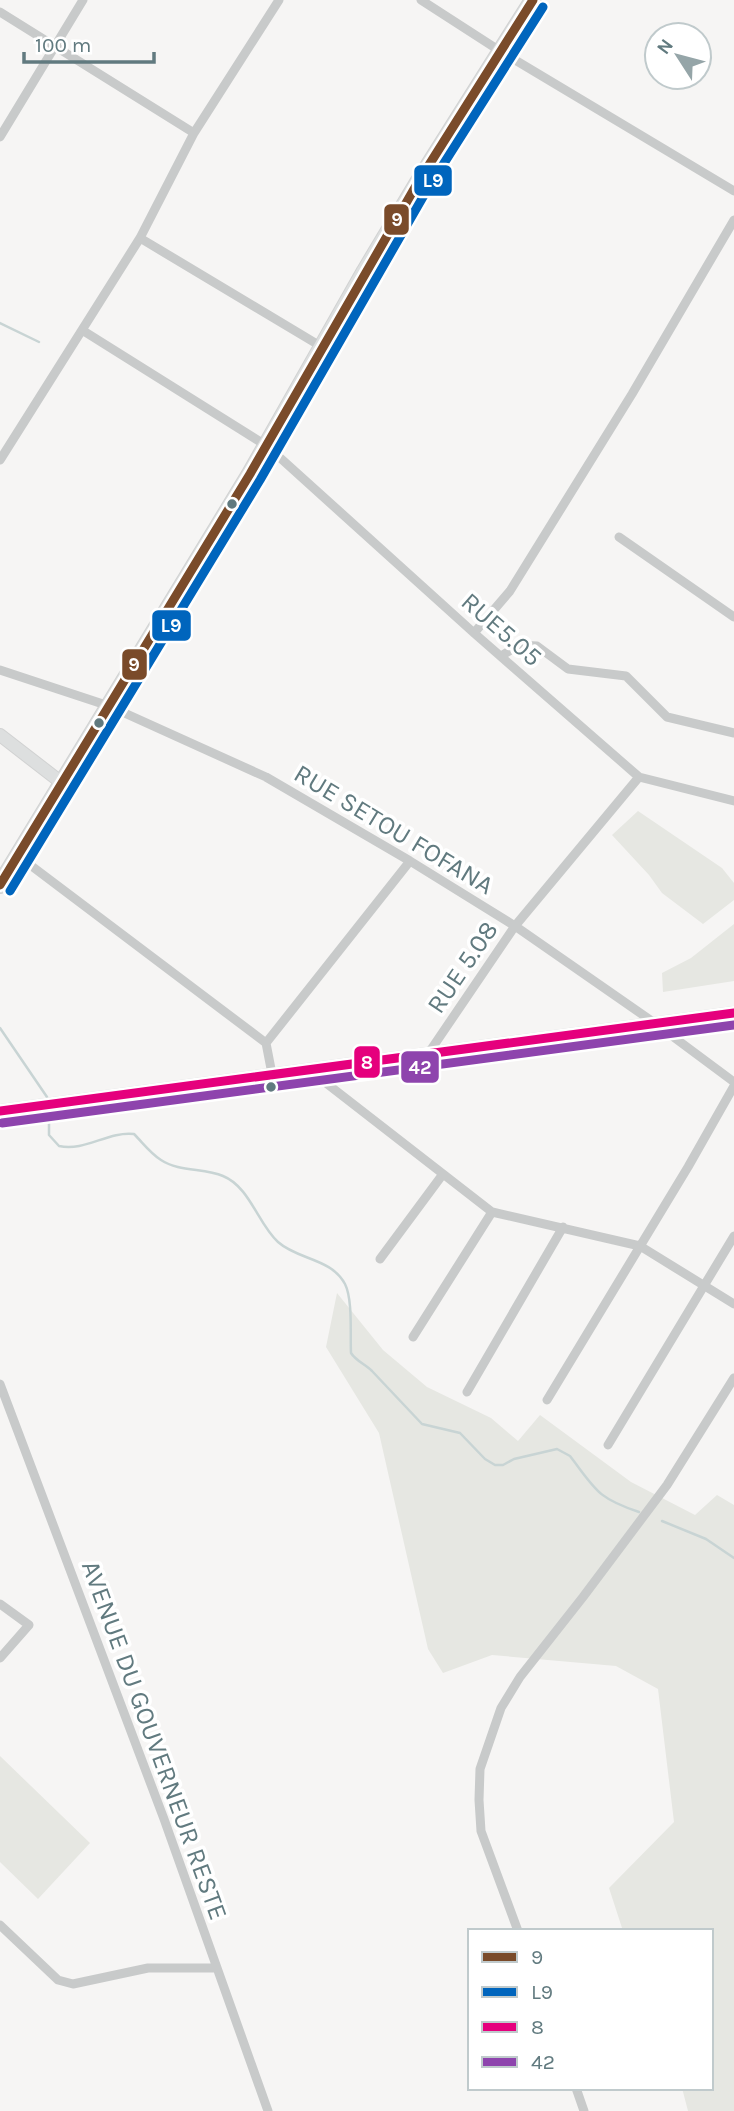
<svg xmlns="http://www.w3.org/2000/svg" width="734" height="2111" font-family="Karla,sans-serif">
	<rect width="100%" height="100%" fill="#f6f5f4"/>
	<path fill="#e6e7e2" d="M638,811L722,868L734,883V900L703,924L662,893L649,875L612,835Z
		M734,924V981L663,992L662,973L691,958Z
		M337,1293L383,1350L427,1387L491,1418L518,1441L540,1415L631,1482L695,1515L717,1495L734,1505V2111H688L682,2088H711V1931H623L609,1888L674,1822L658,1689L616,1666L492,1655L443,1673L428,1649L379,1433L326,1347Z
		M0,1756L90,1843L38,1899L0,1862Z"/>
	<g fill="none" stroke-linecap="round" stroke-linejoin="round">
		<path stroke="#c8d4d4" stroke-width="2.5" d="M0,323L39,342
			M0,1028L47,1097
			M49,1119V1135L59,1146C85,1152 108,1131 134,1134C143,1143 150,1153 161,1160C179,1172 204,1168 223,1176C250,1187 258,1224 278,1242C298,1260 331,1258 345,1284C353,1300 350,1335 351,1353C356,1361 365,1364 372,1371L422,1424L460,1433L485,1459L495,1465H503L514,1459L557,1449L570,1456C596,1490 597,1498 639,1512
			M662,1521L706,1539L734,1558"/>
		<g stroke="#d1d2d2" stroke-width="14">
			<path id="secondary" d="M0,735L62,783
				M0,1111L734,1013"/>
		</g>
		<g stroke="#d1d2d2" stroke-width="18">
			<path id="highway" d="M0,885L250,474L365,271L417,184L533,0"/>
		</g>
		<path stroke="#c8caca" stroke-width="9" d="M421,0L500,51L734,191
			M0,12L194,133
			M0,137L83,0
			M140,238L322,347
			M82,330L267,446L474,633L639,777L734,801
			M0,460L140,238L194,133L279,0
			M619,537L734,617
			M474,633L510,591L632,394L734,220
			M501,656L519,645L537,646L568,669L626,676L667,717L734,733
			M0,670L109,706L266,777L410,861L515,926L656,1024L734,1082
			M17,855L266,1043L272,1074
			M266,1043L410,861
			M428,1054L515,926L639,777
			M308,1069L492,1212L640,1246L734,1304
			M380,1259L443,1174
			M413,1337L492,1212
			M0,1384L164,1819L268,2111
			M467,1392L563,1227
			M547,1400L688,1167L734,1086
			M608,1445L734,1236
			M0,1604L29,1625L0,1658
			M0,1925L58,1980L73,1984L148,1968H217
			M518,1931L481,1831L479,1800L480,1769L501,1708L520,1677L583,1597L667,1485L734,1378
			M576,2088L584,2111"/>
		<use href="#secondary" stroke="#dddfdf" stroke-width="12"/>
		<use href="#highway" stroke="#dddfdf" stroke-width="16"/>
		<g stroke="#fff" stroke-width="14">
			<path id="bus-1" d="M0,885L250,474L417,184L533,0"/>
		</g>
		<g stroke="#fff" stroke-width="14">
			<path id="bus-2" d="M10,891L260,480L427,190L543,7"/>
		</g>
		<g stroke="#fff" stroke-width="14">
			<path id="bus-3" d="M0,1111L734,1013"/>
		</g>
		<g stroke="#fff" stroke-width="14">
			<path id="bus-4" d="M2,1123L734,1025"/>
		</g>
		<use href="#bus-1" stroke="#7a4b2a" stroke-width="9"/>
		<use href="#bus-2" stroke="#0065bd" stroke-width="9"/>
		<use href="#bus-3" stroke="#e5007d" stroke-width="9"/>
		<use href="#bus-4" stroke="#8e44ad" stroke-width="9"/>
	</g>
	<g fill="#617a7f" stroke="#fff" stroke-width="2.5">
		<circle cx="232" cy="504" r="6"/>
		<circle cx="99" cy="723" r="6"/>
		<circle cx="271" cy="1087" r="6"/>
	</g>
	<g text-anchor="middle" stroke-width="7" stroke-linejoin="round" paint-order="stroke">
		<g font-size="26" fill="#617a7f" stroke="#fff">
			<text transform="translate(502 629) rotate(41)" y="9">RUE5.05</text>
			<text transform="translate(394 829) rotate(31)" y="9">RUE SETOU FOFANA</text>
			<text transform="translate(462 967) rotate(-56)" y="9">RUE 5.08</text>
			<text transform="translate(155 1740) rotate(70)" y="9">AVENUE DU GOUVERNEUR RESTE</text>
		</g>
	</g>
	<g stroke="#fff" stroke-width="2.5">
		<rect x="413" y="164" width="40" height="33" rx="7" fill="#0065bd"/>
		<rect x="383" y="203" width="27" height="33" rx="7" fill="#7a4b2a"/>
		<rect x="151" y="609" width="41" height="33" rx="7" fill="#0065bd"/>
		<rect x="121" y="648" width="27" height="33" rx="7" fill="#7a4b2a"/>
		<rect x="353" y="1045" width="28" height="34" rx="7" fill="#e5007d"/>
		<rect x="400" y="1050" width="40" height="34" rx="7" fill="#8e44ad"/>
	</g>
	<g font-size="19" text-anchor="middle" font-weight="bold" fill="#fff">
		<text x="433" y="187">L9</text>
		<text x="397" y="226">9</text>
		<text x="171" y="632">L9</text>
		<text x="134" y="671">9</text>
		<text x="367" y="1069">8</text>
		<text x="420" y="1074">42</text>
	</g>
	<rect x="468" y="1929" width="245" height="161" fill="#ffffff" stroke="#c0cacc" stroke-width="2"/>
	<rect x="482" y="1952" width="35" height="10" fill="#7a4b2a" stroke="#c0cacc" stroke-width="2"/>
	<text x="531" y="1964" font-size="21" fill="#617a7f">9</text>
	<rect x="482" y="1987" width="35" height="10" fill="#0065bd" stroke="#c0cacc" stroke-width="2"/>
	<text x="531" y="1999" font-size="21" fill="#617a7f">L9</text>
	<rect x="482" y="2022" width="35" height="10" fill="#e5007d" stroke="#c0cacc" stroke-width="2"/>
	<text x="531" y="2034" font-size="21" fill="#617a7f">8</text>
	<rect x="482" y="2057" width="35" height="10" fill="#8e44ad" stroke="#c0cacc" stroke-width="2"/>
	<text x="531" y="2069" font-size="21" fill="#617a7f">42</text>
	<g transform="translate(678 56) rotate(306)"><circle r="33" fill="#ffffff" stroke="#c0cacc" stroke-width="2"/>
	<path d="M0-5L12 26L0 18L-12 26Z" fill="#95a5a8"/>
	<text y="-10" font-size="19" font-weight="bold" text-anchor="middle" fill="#617a7f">N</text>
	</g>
	<path d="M24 52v10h130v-10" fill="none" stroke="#617a7f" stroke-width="3.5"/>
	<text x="35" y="52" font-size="21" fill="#617a7f" stroke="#ffffff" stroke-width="5" paint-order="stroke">100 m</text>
</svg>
